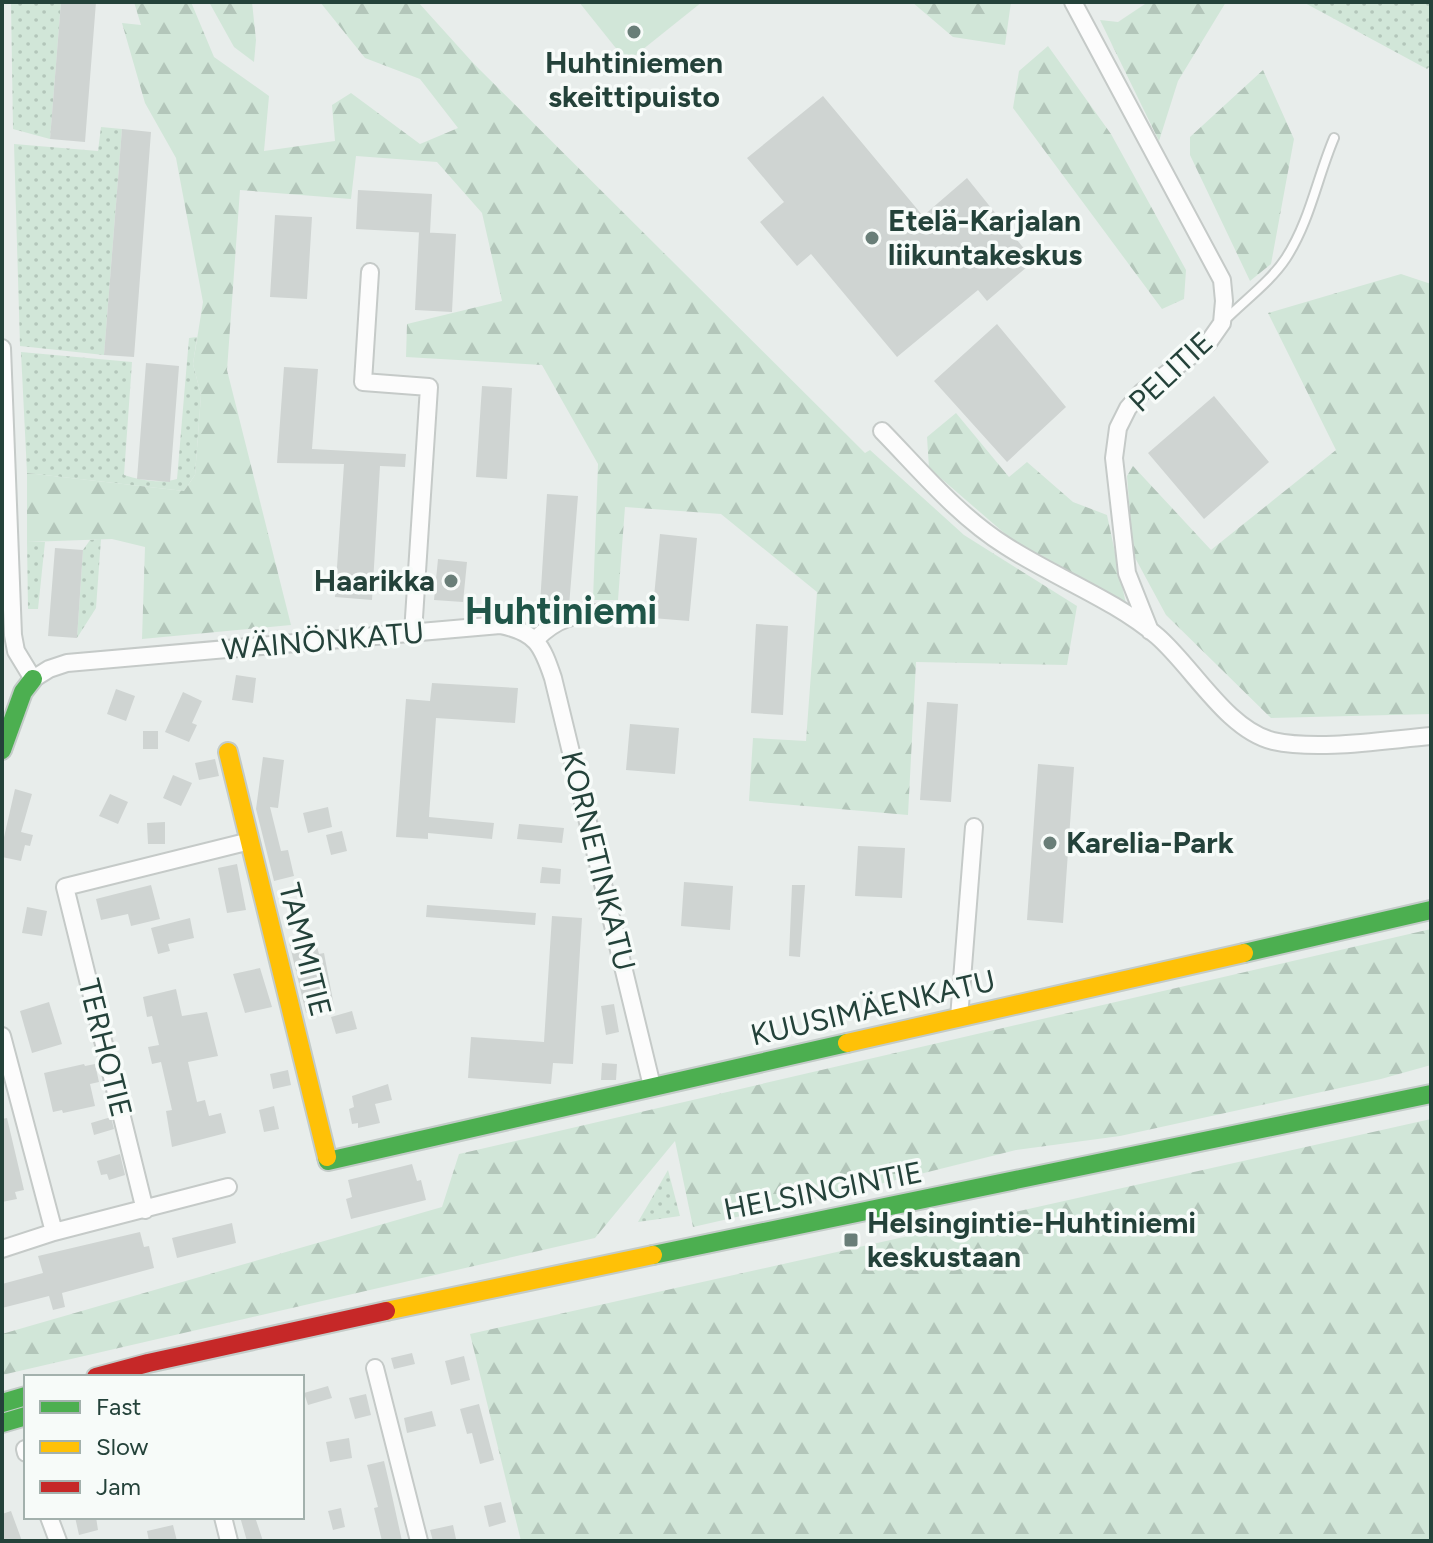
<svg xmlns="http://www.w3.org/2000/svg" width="1433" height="1543" font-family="Figtree,sans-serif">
	<defs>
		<pattern id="green-dots" width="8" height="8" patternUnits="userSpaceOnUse" patternTransform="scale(2)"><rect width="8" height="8" fill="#d1e6d8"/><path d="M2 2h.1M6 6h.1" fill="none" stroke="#b3c6ba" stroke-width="1.8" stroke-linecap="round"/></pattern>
		<pattern id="forest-firs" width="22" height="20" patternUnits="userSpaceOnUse" patternTransform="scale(2)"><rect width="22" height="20" fill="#d1e6d8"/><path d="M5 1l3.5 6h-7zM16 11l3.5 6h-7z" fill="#b3c6ba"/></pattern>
	</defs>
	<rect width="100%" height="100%" fill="#e8edeb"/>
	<path fill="url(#green-dots)" d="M11,2H61L50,139L13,129Z
		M1303,2H1431V65L1427,69Z
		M101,127L122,129L104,355L20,346L14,144L98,151Z
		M197,337L193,364L201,395L195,475L184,491L27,473L21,352L132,362L124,475C140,480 161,484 177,479L189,338Z
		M101,539L96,608L77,638L83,550L90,540Z
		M27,542H45L38,609H28Z
		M668,1170L680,1216L638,1222Z"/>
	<path fill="url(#forest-firs)" d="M134,2H191L214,57L269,96L264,151L335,141L332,105L351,93L420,144L458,128L420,79L365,58L320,2H418L474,64L865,453L870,450L964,535L1077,606L1067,665L916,662L908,815L749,801L753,738L806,741L817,592L721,514L625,507L618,600H593L598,464L542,365L406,357L407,324L502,301L482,213L437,162L356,156L351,199L240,190L227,370L291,625L142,639L145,547L112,539L27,542V473L184,491L195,475L201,395L193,364L203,302L176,158L145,103L122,23L141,25Z
		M209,2H252L256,40L254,62L234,47Z
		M912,2H1011L1005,45L953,37Z
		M1148,2H1226L1178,81L1159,141L1100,20L1118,22Z
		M1048,46L1111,134L1186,270L1184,299L1162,309L1013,108L1019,71Z
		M1263,70L1294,139L1271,264L1250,281L1190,155V137Z
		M1401,274L1431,284V714L1271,718L1166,615L1133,554L1127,476L1133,466L1211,550L1336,450L1268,313Z
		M956,413L1009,477L1027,462L1073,502L1107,515L1126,604L1018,545L929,468L927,437Z
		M1431,929V1065L1381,1079L1120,1136L1016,1150L868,1187L693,1227L675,1141L595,1238L2,1375V1334L442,1207L459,1154Z
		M1431,1119V1541H521L470,1334Z"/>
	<path fill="#d1e6d8" d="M579,2H702L627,62Z"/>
	<path fill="#cfd4d2" d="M61,2H96L85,142L50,139Z
		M823,96L923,216L967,178L1034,261L987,301L978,290L897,357L811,254L797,266L760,222L784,202L747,158Z
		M122,129L151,132L134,357L104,355Z
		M358,190L432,194L430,233L356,229Z
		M275,215L312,217L307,299L270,297Z
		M419,232L456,234L452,312L415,310Z
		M997,324L1066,407L1007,462L934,381Z
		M146,363L179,366L170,482L137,479Z
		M284,367L318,369L312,449L406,454L405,467L380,466L372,600L335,597L344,464L277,463Z
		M482,386L512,388L507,479L476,477Z
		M1214,396L1269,462L1204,519L1148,453Z
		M547,494L578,496L569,606L540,604Z
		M660,534L697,538L689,621L652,618Z
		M55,548L83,550L77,638L48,636Z
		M438,559L467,562L463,602L434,600Z
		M756,624L788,626L783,715L751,713Z
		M236,675L256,678L253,703L232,700Z
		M432,683L518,688L515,723L436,718L429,817L494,823L492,839L428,833V839L396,837L406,699L430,701Z
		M116,689L135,696L126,721L107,714Z
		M183,692L202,701L192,723L197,725L189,742L165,732Z
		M927,702L958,704L951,802L920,800Z
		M630,724L679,728L675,774L626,770Z
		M143,731H158V749H143Z
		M263,757L284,760L278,808L270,807L281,851L288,850L294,876L274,881L256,809Z
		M215,759L219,776L199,780L195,763Z
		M1038,764L1074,767L1063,923L1027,920Z
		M173,775L192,783L181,806L163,798Z
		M15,789L32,794L21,832L33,835L30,846L25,845L21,861L2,857V846Z
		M110,794L128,802L118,824L99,816Z
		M328,807L332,827L308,833L303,813Z
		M165,822V844H148L147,823Z
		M519,824L564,828L562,843L517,839Z
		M342,831L347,851L331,855L326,835Z
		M858,846L905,848L902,898L855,896Z
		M237,864L246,910L227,913L218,868Z
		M542,867L561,869L560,884L540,883Z
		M684,882L733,886L730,930L681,926Z
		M151,885L160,919L131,926L128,914L101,920L96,899Z
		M792,885H805L800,957L789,956Z
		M427,905L536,913L535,925L426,917Z
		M27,907L47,911L42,936L22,933Z
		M552,916L582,918L573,1064L553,1063L551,1084L468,1078L471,1037L544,1042Z
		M190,918L194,938L168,944L170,951L158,954L151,928Z
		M314,936L319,954L324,953L334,1006L306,1013L289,942Z
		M260,968L272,1007L245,1013L233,974Z
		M176,989L182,1016L207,1012L218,1056L188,1062L197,1102L205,1100L209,1116L221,1113L226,1133L172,1147L166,1111L172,1110L161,1062L152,1064L148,1047L159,1045L152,1016L147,1017L143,997Z
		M49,1002L62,1044L32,1053L20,1011Z
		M614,1004L619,1032L606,1035L601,1006Z
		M352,1011L357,1029L336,1034L331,1017Z
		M602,1063L617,1064L616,1080H601Z
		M84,1064L85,1066L95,1064L99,1082L90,1084L95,1106L63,1113L62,1110L53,1112L44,1073Z
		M288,1070L291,1085L273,1089L270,1074Z
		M388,1084L392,1100L375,1104L380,1123L358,1128V1123L352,1124L349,1109L354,1107L352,1096Z
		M274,1106L279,1129L264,1132L259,1110Z
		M111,1117L114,1129L94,1135L91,1123Z
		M7,1118L24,1190L15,1192L17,1199L2,1202V1119Z
		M120,1154L125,1175L109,1180L107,1174L101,1175L97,1161Z
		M412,1164L417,1181L421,1180L426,1200L351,1219L346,1199L352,1197L348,1180Z
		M232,1223L236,1243L177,1258L172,1238Z
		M140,1232L144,1247L149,1246L154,1268L62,1293L65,1307L53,1310L49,1296L2,1308V1284L43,1273L38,1256Z
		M412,1353L415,1364L394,1369L391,1358Z
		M464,1356L470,1380L451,1385L445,1361Z
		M328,1386L332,1398L308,1405L304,1393Z
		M366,1394L371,1415L355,1419L349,1398Z
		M479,1404L494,1460L480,1464L472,1433L467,1434L460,1409Z
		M432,1411L436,1426L407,1433L404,1418Z
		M349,1438L352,1458L330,1462L326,1442Z
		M384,1461L389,1482L402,1541H382L374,1508L378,1507L367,1465Z
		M501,1502L506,1522L489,1527L484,1506Z
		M341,1508L345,1527L333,1530L328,1511Z
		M11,1511L22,1541H2V1514Z
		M75,1517H96L98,1530L79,1535Z
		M240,1517H255L263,1541H247Z
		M173,1525L177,1541H149L147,1531Z
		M453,1525L456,1539L433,1541L430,1530Z"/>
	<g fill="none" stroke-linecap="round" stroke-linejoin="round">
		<g stroke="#c5cac8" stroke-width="12">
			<path id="lane" d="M1225,320C1245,300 1271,281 1286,258C1310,221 1317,178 1334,138"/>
		</g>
		<g stroke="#c5cac8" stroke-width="20">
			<path id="street" d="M1073,2L1222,280L1224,301L1222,323L1208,343L1142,392L1128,408L1118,428L1114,458L1127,573L1150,631
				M370,272L363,382L429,387L413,633
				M2,348L13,635L16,651L33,679L49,669L67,663L500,625C536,632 542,645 553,678L652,1086
				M882,431C921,471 958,516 1006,546C1054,577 1115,600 1157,636C1192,666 1227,730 1273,741C1319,751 1384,740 1431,736
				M536,639C558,617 574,615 605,612
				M959,1018L974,827
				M2,1036L54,1232
				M145,1210L65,887L250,841
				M2,1249L54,1232L228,1187
				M375,1368L419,1541
				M25,1449L26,1453
				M49,1517L58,1541
				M223,1517L229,1541"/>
		</g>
		<g stroke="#c3cbc8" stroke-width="22">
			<path id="fast" d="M2,750L23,692L33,679
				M1244,953L1431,910
				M327,1157L328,1161L847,1043
				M653,1255L1431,1094
				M2,1403L26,1396
				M2,1423L26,1416"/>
		</g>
		<g stroke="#c3cbc8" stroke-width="22">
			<path id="slow" d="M228,752L327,1157
				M847,1043L1244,953
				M386,1311L653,1255"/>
		</g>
		<g stroke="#c3cbc8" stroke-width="22">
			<path id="jam" d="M96,1377L148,1363L386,1311"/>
		</g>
		<use href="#lane" stroke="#fcfcfc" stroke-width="8"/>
		<use href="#street" stroke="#fcfcfc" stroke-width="16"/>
		<use href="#fast" stroke="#4caf50" stroke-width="18"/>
		<use href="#slow" stroke="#ffc107" stroke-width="18"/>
		<use href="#jam" stroke="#c62828" stroke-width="18"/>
	</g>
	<g fill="#697e78" stroke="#f7fbf9" stroke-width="3">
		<circle cx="634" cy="32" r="8"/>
		<circle cx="872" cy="238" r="8"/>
		<circle cx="451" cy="581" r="8"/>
		<circle cx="1050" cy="843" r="8"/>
		<rect x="843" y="1232" width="16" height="16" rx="4"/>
	</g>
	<g text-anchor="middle" stroke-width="7" stroke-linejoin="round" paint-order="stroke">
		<g font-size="30" font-weight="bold" fill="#24423a" stroke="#f7fbf9" text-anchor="start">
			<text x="634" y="73" text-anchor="middle">Huhtiniemen<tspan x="634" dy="34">skeittipuisto</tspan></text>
			<text x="888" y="231">Etelä-Karjalan<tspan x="888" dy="34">liikuntakeskus</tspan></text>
			<text x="435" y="591" text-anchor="end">Haarikka</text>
			<text x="1066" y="853">Karelia-Park</text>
			<text x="867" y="1233">Helsingintie-Huhtiniemi<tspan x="867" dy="34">keskustaan</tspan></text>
		</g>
		<g font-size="30" fill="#24423a" stroke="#f7fbf9">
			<text transform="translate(1171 372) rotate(-43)" y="10">PELITIE</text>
			<text transform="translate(323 641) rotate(-5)" y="10">WÄINÖNKATU</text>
			<text transform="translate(598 861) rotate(76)" y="10">KORNETINKATU</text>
			<text transform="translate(305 950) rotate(76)" y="10">TAMMITIE</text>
			<text transform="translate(873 1008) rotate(-13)" y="10">KUUSIMÄENKATU</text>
			<text transform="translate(105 1048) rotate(76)" y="10">TERHOTIE</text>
			<text transform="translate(823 1191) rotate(-11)" y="10">HELSINGINTIE</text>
		</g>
		<g font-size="38" font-weight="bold" fill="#1f5548" stroke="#f7fbf9">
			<text x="561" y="624">Huhtiniemi</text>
		</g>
	</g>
	<rect width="1433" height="1543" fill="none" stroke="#24423a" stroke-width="8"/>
	<rect x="24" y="1375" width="280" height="144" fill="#f7fbf9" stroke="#a3b1ad" stroke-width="2"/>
	<rect x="40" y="1401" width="40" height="12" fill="#4caf50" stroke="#a3b1ad" stroke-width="2"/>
	<text x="96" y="1415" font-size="24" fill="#24423a">Fast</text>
	<rect x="40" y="1441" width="40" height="12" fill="#ffc107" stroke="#a3b1ad" stroke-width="2"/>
	<text x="96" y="1455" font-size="24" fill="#24423a">Slow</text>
	<rect x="40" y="1481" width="40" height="12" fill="#c62828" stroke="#a3b1ad" stroke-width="2"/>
	<text x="96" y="1495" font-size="24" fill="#24423a">Jam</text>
</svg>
